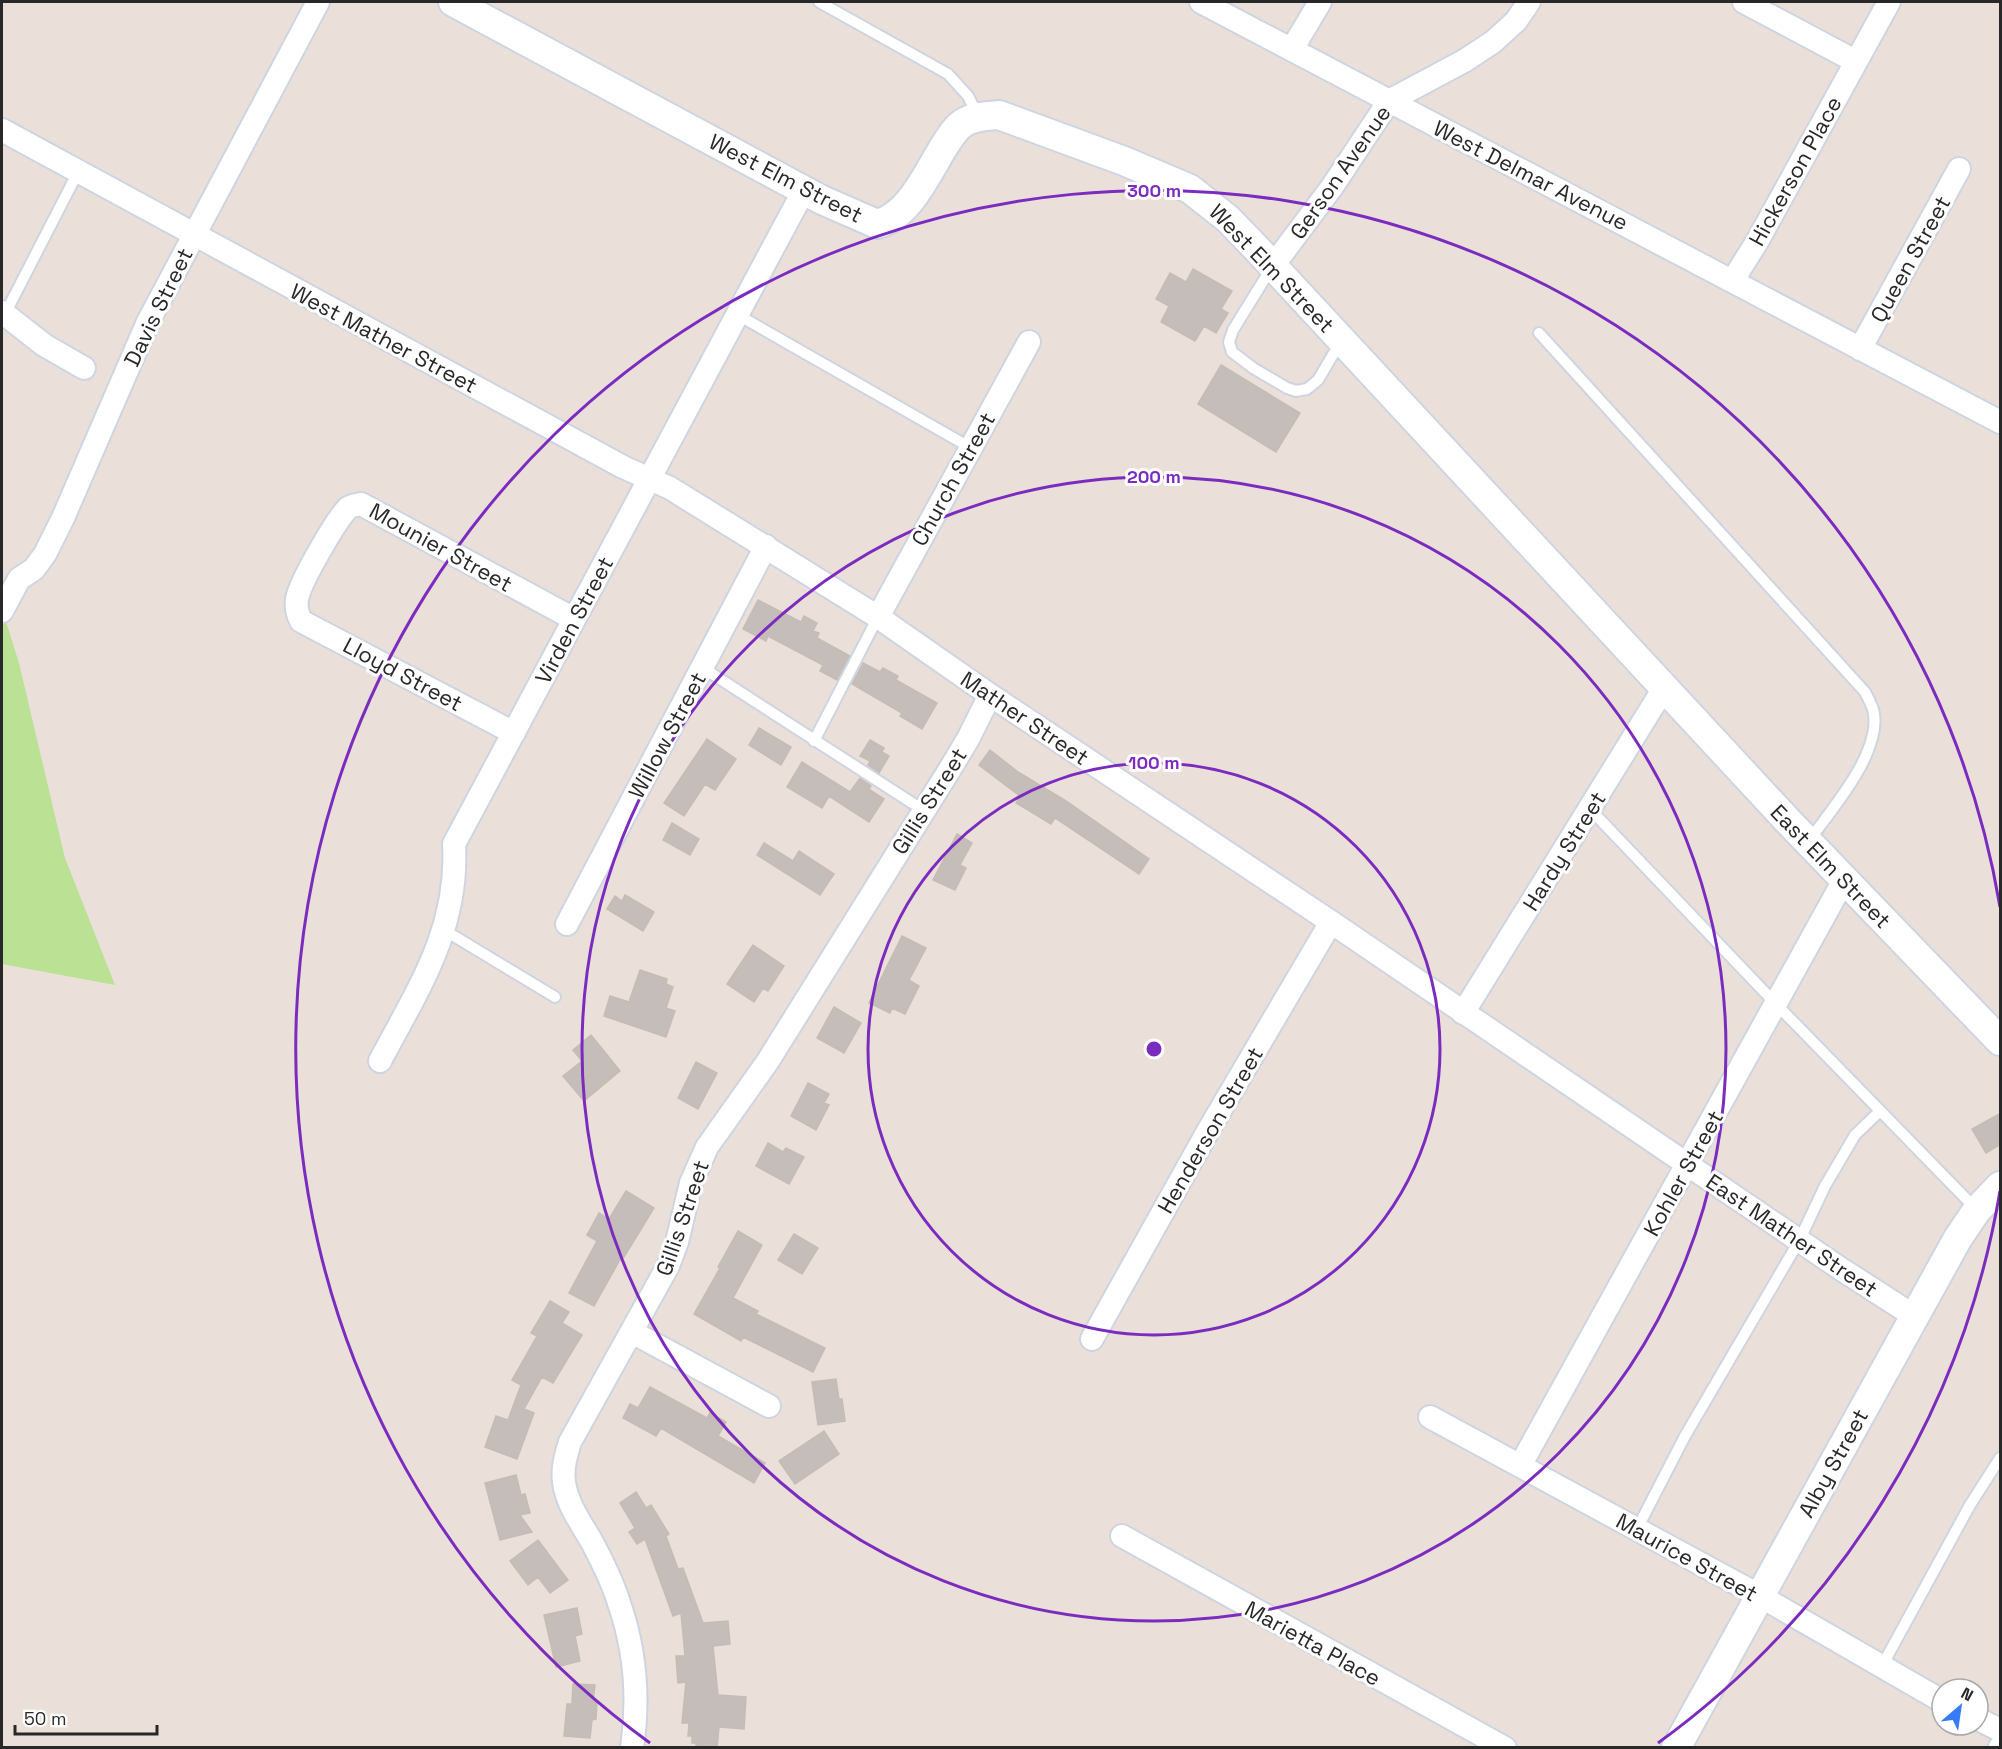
<svg xmlns="http://www.w3.org/2000/svg" width="2002" height="1749" font-family="'Space Grotesk',sans-serif">
	<rect width="100%" height="100%" fill="#eae0d9"/>
	<path fill="#bbe195" d="M2,609L19,663L65,858L115,985L2,964Z"/>
	<path fill="#c5bdb9" stroke="#c5bcb3" stroke-width="1.5" d="M1193,269L1232,291L1221,309L1228,313L1216,333L1204,326L1195,341L1161,322L1169,306L1156,299L1170,273L1186,282Z
		M1221,365L1300,413L1276,452L1198,404Z
		M758,600L801,622L804,616L817,623L813,631L819,633L817,638L850,656L837,680L820,671L823,665L768,636L766,641L743,629Z
		M863,663L880,672L883,668L898,676L896,680L937,703L922,729L900,716L902,713L852,684Z
		M759,728L791,747L781,765L749,745Z
		M707,739L736,759L715,790L705,784L684,816L664,803Z
		M870,740L884,748L882,752L889,756L879,773L868,765L870,761L860,756Z
		M990,750L1018,772L1066,801L1149,859L1139,874L1055,818L1051,824L1016,803L1020,796L979,765Z
		M802,762L850,792L860,778L871,786L869,789L884,799L869,822L829,796L822,808L787,787Z
		M672,823L699,839L690,855L663,840Z
		M957,834L972,843L960,865L966,868L955,890L933,880Z
		M764,843L793,861L799,851L834,874L820,895L757,855Z
		M625,895L654,912L643,931L607,909L615,896L622,901Z
		M902,936L926,948L909,980L919,986L905,1014L892,1008L890,1013L869,1003Z
		M753,945L784,966L768,991L763,988L754,1002L727,984Z
		M640,970L667,979L666,984L673,987L666,1008L675,1011L666,1037L604,1016L610,996L629,1002Z
		M834,1007L861,1023L844,1053L817,1038Z
		M591,1035L620,1071L584,1101L563,1076L582,1061L573,1050Z
		M696,1062L717,1073L698,1109L678,1098Z
		M808,1083L829,1094L824,1103L829,1105L816,1130L791,1116Z
		M2001,1113V1144L1986,1153L1972,1129Z
		M768,1143L783,1152L786,1148L804,1157L789,1184L756,1166Z
		M626,1191L654,1208L624,1257L622,1256L594,1306L569,1293L597,1241L587,1235L599,1213L609,1219Z
		M738,1231L762,1245L733,1298L758,1311L756,1314L825,1348L813,1372L743,1337L741,1341L694,1314L720,1268L718,1267Z
		M794,1234L818,1248L802,1274L778,1260Z
		M550,1301L569,1312L562,1323L582,1335L553,1383L542,1377L524,1409L534,1413L517,1459L485,1447L496,1416L508,1420L521,1385L512,1380L537,1336L531,1333Z
		M836,1379L839,1399H842L845,1421L818,1425L812,1382Z
		M650,1387L707,1418L710,1413L726,1422L718,1436L765,1463L754,1483L661,1428L656,1436L623,1418L630,1404L638,1408Z
		M824,1431L839,1454L795,1484L779,1461Z
		M516,1475L521,1495L525,1494L530,1513L520,1515L532,1532L500,1540L485,1483Z
		M636,1492L646,1508L651,1505L669,1534L666,1536L678,1569L683,1568L703,1623L728,1621L730,1644L713,1646L718,1695L746,1697L744,1729L719,1727L717,1748H696V1743H692V1736H688L689,1723H682L686,1682L678,1683L676,1656H685L681,1613L673,1616L645,1539L637,1544L629,1532L635,1528L620,1503Z
		M538,1540L568,1580L550,1593L538,1577L528,1585L510,1561Z
		M577,1608L582,1634L575,1636L580,1661L556,1667L544,1615Z
		M573,1684L595,1685L593,1701L597,1702L596,1719L592,1720L590,1738L564,1736L567,1704H572Z"/>
	<g fill="none" stroke-linecap="round" stroke-linejoin="round">
		<g stroke="#ced5e1" stroke-width="14">
			<path id="service" d="M819,2L948,74L968,96L978,116
				M1272,267L1233,330L1229,342L1232,352L1253,368L1287,388L1296,391L1307,389L1318,380L1341,341
				M5,314L78,172
				M738,315L971,448
				M1539,333L1865,692C1868,698 1873,706 1874,714C1880,755 1831,810 1808,842
				M703,668L923,810
				M814,741L878,617
				M1590,809L1776,1004L1977,1210
				M444,930L555,997
				M1637,1529L1685,1436L1799,1241L1825,1186L1855,1135L1880,1111
				M1882,1666L1970,1505L2000,1458"/>
		</g>
		<g stroke="#ced5e1" stroke-width="26">
			<path id="minor" d="M1201,2L2000,422
				M1744,2L1855,61
				M1292,49L1320,2
				M2,130L623,467L670,488L878,617L990,695L1331,922L1841,1269L1914,1316
				M1272,267L1332,187L1389,101L1464,61L1493,42L1516,21L1529,2
				M1733,280L1758,240L1889,2
				M2,312L44,345L84,368
				M1860,349L1959,169
				M2,611L19,579L34,569L45,554L63,518L148,322L318,2
				M878,617L1029,342
				M514,733L301,621C297,613 296,608 297,599C300,582 336,520 348,508C352,505 356,505 361,504L574,619
				M567,924L766,546
				M1463,1013L1664,688
				M380,1061C418,989 459,929 454,844L804,190
				M632,1332L769,1406
				M1092,1339L1208,1131L1331,922
				M1430,1417L1760,1596L1942,1701
				M1520,1466L1844,880
				M1122,1536L1505,1748
				M1978,1719L2000,1730
				M632,1748C639,1700 635,1649 619,1603C613,1583 603,1563 593,1544C582,1524 567,1505 564,1482C562,1468 566,1455 570,1442L668,1266L677,1242L691,1183L707,1147L768,1061L950,769L968,739L990,695
				M2000,1748V1747"/>
		</g>
		<g stroke="#ced5e1" stroke-width="32">
			<path id="tertiary" d="M453,2L822,200L877,224C909,216 927,174 943,148C949,139 954,129 963,123C974,116 987,116 999,115L1124,161L1190,189L1228,219L1257,249L1787,820L2000,1041
				M1676,1748L1958,1238L1977,1210L2000,1186"/>
		</g>
		<use href="#service" stroke="#fff" stroke-width="10"/>
		<use href="#minor" stroke="#fff" stroke-width="22"/>
		<use href="#tertiary" stroke="#fff" stroke-width="28"/>
	</g>
	<g fill="none" stroke="#7b2cbf" stroke-width="3">
		<circle cx="1154" cy="1049" r="286"/>
		<circle cx="1154" cy="1049" r="572"/>
		<path d="M2000 1191A858 858 0 0 1 1658 1743M650 1743A858 858 0 1 1 2000 907"/>
	</g>
	<g text-anchor="middle" stroke-width="6" stroke-linejoin="round" paint-order="stroke">
		<g font-size="22" fill="#282828" stroke="#fff">
			<text transform="translate(1795 171) rotate(-61)" y="8">Hickerson Place</text>
			<text transform="translate(1340 172) rotate(-55)" y="8">Gerson Avenue</text>
			<text transform="translate(1531 175) rotate(27)" y="8">West Delmar Avenue</text>
			<text transform="translate(786 178) rotate(27)" y="8">West Elm Street</text>
			<text transform="translate(1910 259) rotate(-61)" y="8">Queen Street</text>
			<text transform="translate(1272 268) rotate(46)" y="8">West Elm Street</text>
			<text transform="translate(158 307) rotate(-64)" y="8">Davis Street</text>
			<text transform="translate(384 338) rotate(28)" y="8">West Mather Street</text>
			<text transform="translate(953 479) rotate(-61)" y="8">Church Street</text>
			<text transform="translate(441 547) rotate(29)" y="8">Mounier Street</text>
			<text transform="translate(574 620) rotate(-62)" y="8">Virden Street</text>
			<text transform="translate(403 674) rotate(28)" y="8">Lloyd Street</text>
			<text transform="translate(1025 718) rotate(34)" y="8">Mather Street</text>
			<text transform="translate(667 735) rotate(-62)" y="8">Willow Street</text>
			<text transform="translate(929 801) rotate(-58)" y="8">Gillis Street</text>
			<text transform="translate(1564 851) rotate(-58)" y="8">Hardy Street</text>
			<text transform="translate(1831 866) rotate(46)" y="8">East Elm Street</text>
			<text transform="translate(1210 1130) rotate(-60)" y="8">Henderson Street</text>
			<text transform="translate(1683 1173) rotate(-61)" y="8">Kohler Street</text>
			<text transform="translate(682 1218) rotate(-71)" y="8">Gillis Street</text>
			<text transform="translate(1792 1235) rotate(34)" y="8">East Mather Street</text>
			<text transform="translate(1833 1463) rotate(-61)" y="8">Alby Street</text>
			<text transform="translate(1687 1557) rotate(29)" y="8">Maurice Street</text>
			<text transform="translate(1313 1643) rotate(29)" y="8">Marietta Place</text>
		</g>
	</g>
	<circle cx="1154" cy="1049" r="9" fill="#7b2cbf" stroke="#fff" stroke-width="3"/>
	<g font-size="18" text-anchor="middle" font-weight="bold" fill="#7b2cbf" stroke="#fff" stroke-width="6" stroke-linejoin="round" paint-order="stroke">
		<text x="1154" y="197">300 m</text>
		<text x="1154" y="483">200 m</text>
		<text x="1154" y="769">100 m</text>
	</g>
	<rect width="2002" height="1749" fill="none" stroke="#282828" stroke-width="6"/>
	<g transform="translate(1960 1707) rotate(29)"><circle r="28" fill="#ffffff" stroke="#a9a9a9" stroke-width="1.5"/>
	<path d="M0-4.5L10 22L0 15L-10 22Z" fill="#387bf8"/>
	<text y="-9" font-size="16" font-weight="bold" text-anchor="middle" fill="#282828">N</text>
	</g>
	<path d="M15 1725v9h142v-9" fill="none" stroke="#282828" stroke-width="3"/>
	<text x="24" y="1725" font-size="18" fill="#282828" stroke="#ffffff" stroke-width="4.5" paint-order="stroke">50 m</text>
</svg>
